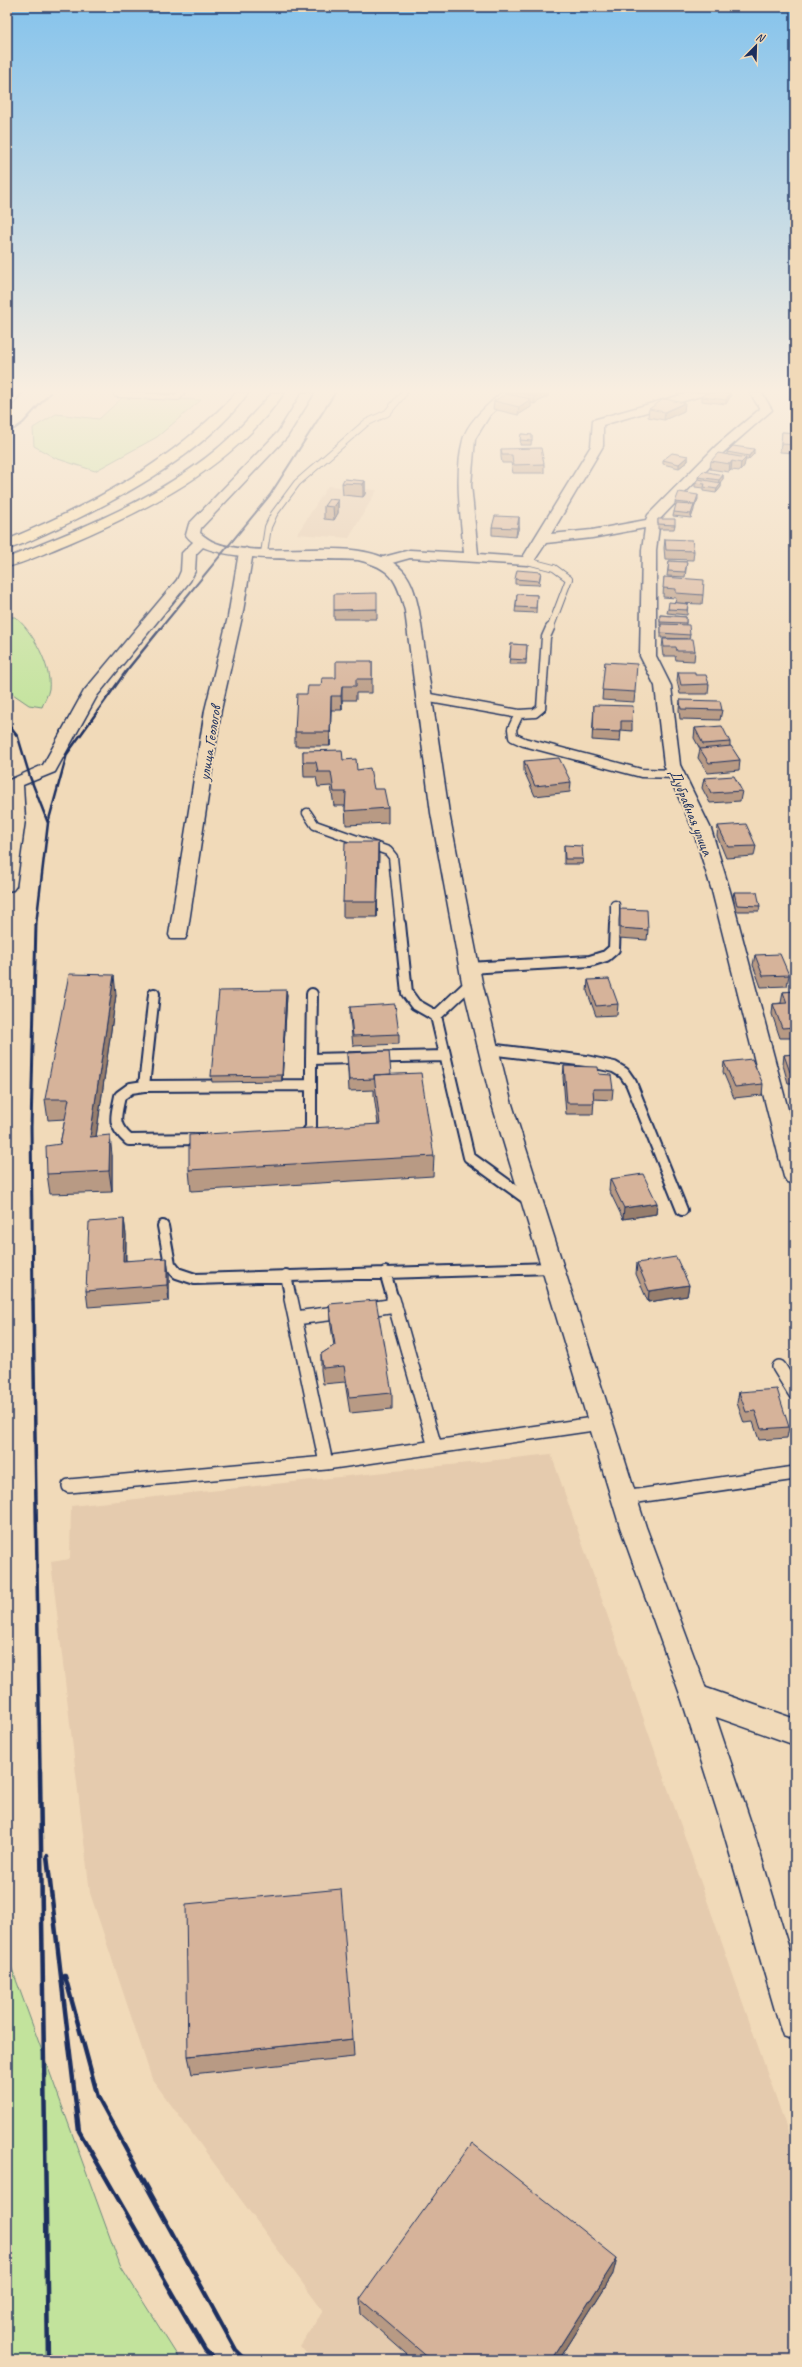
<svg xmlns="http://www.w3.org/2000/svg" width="802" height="2367" font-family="Caveat,sans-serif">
	<rect width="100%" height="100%" fill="#f1dab9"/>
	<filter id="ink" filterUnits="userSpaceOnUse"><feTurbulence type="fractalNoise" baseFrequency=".025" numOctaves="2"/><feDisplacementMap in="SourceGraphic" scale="8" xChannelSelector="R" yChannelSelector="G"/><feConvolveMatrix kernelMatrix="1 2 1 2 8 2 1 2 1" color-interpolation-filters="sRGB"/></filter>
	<g filter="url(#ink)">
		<path fill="#e5cbae" d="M328,486L377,490L349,538L297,534Z
			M551,1454L795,2152V2360H312L300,2346L323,2311L152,2079L90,1893L51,1562L70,1559L71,1506Z"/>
		<path fill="#c2e39c" stroke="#6e897d" d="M123,397L201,400L157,437L95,471L55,458L34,446L33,428L56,414L99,419Z
			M7,617H15C32,630 52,667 49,689C48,695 44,701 42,707L29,705L7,690Z
			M7,1955L120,2265L180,2360H7Z"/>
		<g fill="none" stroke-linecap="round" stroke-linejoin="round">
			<g stroke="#1b2f5e" stroke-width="8">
				<path id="lane-far3" d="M117,394L178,397L181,393
					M264,553L268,527L274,514L297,483L366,423L387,413L404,393
					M527,561L554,568L569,579L550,629"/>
			</g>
			<g stroke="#1b2f5e" stroke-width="11">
				<path id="lane-far2" d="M424,697L519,714L535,713L541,708L546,637L550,628
					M519,714L512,729L513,737L524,742L641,773L677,774
					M307,813L315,825L388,851L393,857L400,925
					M615,925V905"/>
			</g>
			<g stroke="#1b2f5e" stroke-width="14">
				<path id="lane-far1" d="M400,924L407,993L415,1004L436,1016
					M469,968L590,961L606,956L614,949L615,924
					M472,982L436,1016L469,1157L531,1202
					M154,994L144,1086L131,1088L120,1096C116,1117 111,1124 129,1140L203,1139
					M312,994L311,1059L445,1056
					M489,1049L586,1061L614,1067L624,1073L631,1083L682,1210
					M144,1086L311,1085
					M300,1136L306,1134L311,1128V1059
					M163,1226L170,1264L177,1273L195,1279L551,1268
					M385,1272L393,1300
					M286,1275L291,1300"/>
			</g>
			<g stroke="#1b2f5e" stroke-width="16">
				<path id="lane" d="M393,1299L435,1447
					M363,1310L395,1305
					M295,1318L344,1312
					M779,1367L795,1393
					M326,1463L600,1423
					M69,1486L326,1463L291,1299
					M624,1498L795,1473"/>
			</g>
			<g stroke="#1b2f5e" stroke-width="3">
				<path id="street" d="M501,393H514L490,415L475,439L471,485L478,554L523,557L591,446L593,420L688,393H706L704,395L603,425V446L551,534L592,530L646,520L648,515L716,446L760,409L750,393H762L772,410L724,452L660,519L656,550V656L671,686L680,765L711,829L730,891L795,1136V1184L787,1182L784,1177L712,891L693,829L664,765L655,686L640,656L642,550L645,528L592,538L546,543L532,564L527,565L410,558L381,566L374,562L376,559L410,550L464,553C461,518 454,475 463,440C467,422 488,405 501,393Z
					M200,539L207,543L196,554L195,571L190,581L97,696L55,772L23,785L25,820L16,886L13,890L7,891V781L43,765L84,691L177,580L181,571L182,553L195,540Z
					M246,548L253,552L242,617L221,710L187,935L185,939H171L169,935L205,710L228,617L239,552Z
					M695,1684L795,1719V1745L685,1706L681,1697L685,1688Z"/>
			</g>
			<g stroke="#1b2f5e" stroke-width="3">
				<path id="secondary" d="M302,393H314L287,437L201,528L200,533C205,537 210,541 216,543C266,562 366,530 403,571C413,582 416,598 419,611L449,813L482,982L511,1101L646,1527L709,1697L751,1823L795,1969V2040L783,2036L779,2024L721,1823L681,1697L620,1527L491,1101L462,982L431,813L405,611C397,579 391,568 358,560C321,557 207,566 186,535L189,524L278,432Z"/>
			</g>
			<g stroke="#1b2f5e" stroke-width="3">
				<path id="highway" d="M236,393H248C208,451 120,499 58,528C41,535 24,545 7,549V540C95,503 170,463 236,393Z
					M272,393H284C233,467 147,510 67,544C47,552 27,562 7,567V558C80,529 155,500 217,449C237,432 254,413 272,393Z"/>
			</g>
			<use href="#lane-far3" stroke="#f1dab9" stroke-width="6"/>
			<use href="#lane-far2" stroke="#f1dab9" stroke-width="8"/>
			<use href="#lane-far1" stroke="#f1dab9" stroke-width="10"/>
			<use href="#lane" stroke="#f1dab9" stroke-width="13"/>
			<use href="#street" fill="#f1dab9" fill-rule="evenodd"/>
			<use href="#secondary" fill="#f1dab9" fill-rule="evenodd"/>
			<use href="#highway" fill="#f9ddab" fill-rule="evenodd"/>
			<path stroke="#1b2f5e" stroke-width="2" d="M7,412L22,393
				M7,434L23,423L50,393
				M160,629L270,495L335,393"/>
			<path stroke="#1b2f5e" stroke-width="2.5" d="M7,723L18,737L30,777L48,823
				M36,925L48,823L67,754L127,670L161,628"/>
			<path stroke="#1b2f5e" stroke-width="3" d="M33,1300L31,1127L36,924"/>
			<path stroke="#1b2f5e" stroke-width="3.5" d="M33,1299L40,1772"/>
			<path stroke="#1b2f5e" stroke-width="4.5" d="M40,1771L48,2360
				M47,1856L79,2131L205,2350L215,2360
				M65,1976L98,2097L236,2350L246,2360"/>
		</g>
		<path fill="#b89a84" stroke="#1b2f5e" d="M146,393H175L174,395Z
			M510,393H548V396L534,404L531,403V407L518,415L493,409L494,401L510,395Z
			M730,393V397L726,404L702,401V397Z
			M685,403L684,411L664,420L648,417L649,409Z
			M782,432L795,433V453L780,452Z
			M521,434L532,435L531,445H520Z
			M501,449L544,464V473H513L511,463H502L501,457Z
			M727,452L754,454L748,460H745L744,466L740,471L731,470L729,472L710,469L711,461L727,454Z
			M688,456V461L679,468L663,464V460Z
			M723,475V479L720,482L721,483V487L716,493L703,491V488L695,487V483L698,479V477Z
			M365,481V494L363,497L343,495L342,483Z
			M698,499L694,508L691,518L673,516L674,512L676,506H675V502Z
			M338,500V513L334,520L324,519V506Z
			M519,517V526L516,537L492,535V527Z
			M658,519L675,525L674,529H658Z
			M665,539L694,551L693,560L665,559L664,548Z
			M669,561L687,562L685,577L667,576Z
			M541,572L539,585L515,584V579Z
			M664,577L703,595L702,604L675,603L676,598L663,597Z
			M517,594L537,595L536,613L515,612Z
			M688,604L687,615L667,613L668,609Z
			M377,609V619H334V610Z
			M660,615L686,617V625L690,635L689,639L695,651L694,661L676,660L675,656H663L662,648L663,639H687L661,638V626H660Z
			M511,644L527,645L526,664H509Z
			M372,661V693H356V700H342V710H331L330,746H295V732L307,694L336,678Z
			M605,662L635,692L634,702L602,700Z
			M678,672L695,675L709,684L708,694H680L677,681Z
			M680,700L722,710L720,720L680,719L679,710Z
			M594,705L632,721V731L621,730L620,742L592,740Z
			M695,728L730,742V746L740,760L739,770L708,773L698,758L700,749L694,738Z
			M303,751L343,760L357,770L374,789L388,808V823L346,825L345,806H334L331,786L318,787L316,777H304Z
			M524,761L571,782L570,792L535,796L524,771Z
			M704,778L742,791L740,801L710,803L702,788Z
			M718,826L756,846L754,856L726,858L717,836Z
			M378,842L377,917H343V902Z
			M564,845L583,859L582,864H564Z
			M734,892L760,906L759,911H736L733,897Z
			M620,909L648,930L647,940L619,938V920Z
			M755,955L789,975L787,986L761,987L753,965Z
			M588,980L618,1004L617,1015L596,1016L587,991Z
			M286,990L287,995L282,1081L212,1082L211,1076Z
			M795,991V1038H780L772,1014L773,1004L781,1003L783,992Z
			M116,995L96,1137L112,1155V1192L50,1194L47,1174L60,1144L65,1119L48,1120L45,1099Z
			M350,1007L399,1034V1044L353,1046L350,1017Z
			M347,1053L391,1074L434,1156L433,1176L191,1191L189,1170L378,1124L374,1095V1090L349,1091Z
			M795,1054V1083H788L783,1065L784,1055Z
			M724,1062L763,1084L762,1095L734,1098L723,1072Z
			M564,1066L599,1074L613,1089L612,1100L594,1099L593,1114H566L563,1077Z
			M794,1086H795V1107L792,1097Z
			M610,1179L657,1203L656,1214L623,1219L609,1190Z
			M124,1219L126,1235V1260L169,1274V1301L88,1307L86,1291Z
			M637,1263L689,1285L687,1296L648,1302L636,1274Z
			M329,1304L392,1393V1409L350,1413L345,1382L323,1384L321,1370V1354L334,1346L330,1320Z
			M739,1392L789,1427L787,1438L759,1440L753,1422L744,1423L737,1403Z
			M353,2039L354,2057L192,2074L188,2056Z
			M613,2274L559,2360H413L361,2314L360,2299Z"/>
		<path fill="#967d6c" stroke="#1b2f5e" d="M539,393H548V396L534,404V396Z
			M730,393V397L726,404V400Z
			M531,399V407L518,415L519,407Z
			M685,403L684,411L664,420L665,412Z
			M754,449V454L748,460L749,456Z
			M688,456V461L679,468V464Z
			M746,458L744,466L740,471L741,463Z
			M732,461L731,470L729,472L730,464Z
			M723,475V479L718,485L719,480Z
			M365,481V494L363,497V484Z
			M721,483V487L716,493L717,489Z
			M698,495V499L694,508L695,504Z
			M338,500V513L334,520L333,507Z
			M694,505V510L691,518V514Z
			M519,517V526L516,537L517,528Z
			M342,686V710L341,696Z
			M331,696V710L330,746V732Z
			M378,842L379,857L377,917V902Z
			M114,975L116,995L93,1158L90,1137Z
			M286,990L287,995L282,1081V1075Z
			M110,1135L112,1155V1192L109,1171Z
			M657,1203L656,1214L623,1219L624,1208Z
			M124,1219L126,1235L125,1276L123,1261Z
			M167,1258L169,1274V1301L167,1285Z
			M689,1285L687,1296L648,1302L649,1291Z
			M617,2258L613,2274L559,2360H552Z"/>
		<path fill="#d6b39a" stroke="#1b2f5e" d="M520,393H539L534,396Z
			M705,393H730L726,400L702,397Z
			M506,394L531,399L519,407L494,401Z
			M664,399L685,403L665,412L649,409Z
			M782,432L795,433V445L781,444Z
			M521,434L532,435V441L520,440Z
			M733,446L754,449L749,456L727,452Z
			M541,448L544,464L513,465L512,455H502L501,449Z
			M672,453L688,456L679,464L663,460Z
			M718,453L746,458L741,463L732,461L730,464L711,461Z
			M703,471L723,475L719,480L698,477Z
			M344,479L365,481L363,484L342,483Z
			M698,479L721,483L717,489L704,487L705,484L695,483Z
			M679,492L698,495L695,504L675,502Z
			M329,499L338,500L333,507L324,506Z
			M676,504L694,505L691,514L674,512Z
			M495,516L519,517L517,528L492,527Z
			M658,519H675V525L658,524Z
			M665,539L692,540L694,551L666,550Z
			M669,561L687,562L685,572L668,571Z
			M517,570L541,572L539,581L515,579Z
			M664,577L704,580L703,595L676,593V589L663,588Z
			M377,593V609L334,610V594Z
			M517,594L537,595L536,608L516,607Z
			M669,602L688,604L687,610L668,609Z
			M660,615L686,617V623L660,622Z
			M661,624L689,625L690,635L661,633Z
			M663,639H693L695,651H677L676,647H664Z
			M511,644L527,645L526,660L510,659Z
			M336,661H372V679H356V686H342L341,696H331L330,732H295L297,694H307L308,686H321L322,678H336Z
			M605,662L637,664L635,692L602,690Z
			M678,672H695V675H706L709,684L681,685Z
			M680,700L720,701L722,710L681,709Z
			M594,705L633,706L632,721H621V732L593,731Z
			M722,726L730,742L703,744L695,728Z
			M731,746L740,760L709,763L700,749Z
			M342,750L343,760L356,759L357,770L370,768L374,789H384L388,808L345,811L346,792H334L331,772H318L316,762H303V751Z
			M559,758L571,782L535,786L524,761Z
			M734,776L742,791L711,793L704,778Z
			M746,824L756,846L728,847L718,826Z
			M345,842H378L377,902H343Z
			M564,845L582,846L583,859H565Z
			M734,892H757L760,906L737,905Z
			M620,909L647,910L648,930L620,928Z
			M780,954L789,975L763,976L755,955Z
			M69,974L114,975L90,1137L110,1135L109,1171L47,1174L46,1146L60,1144L69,1099H45Z
			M609,979L618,1004L596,1006L588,980Z
			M286,990L282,1075L211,1076L219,991Z
			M795,991V1027L782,1028L773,1004L787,1003L783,992Z
			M395,1004L399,1034L353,1036L350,1007Z
			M389,1051L391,1074L374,1075V1079L349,1080L347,1053Z
			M795,1054V1072H790L784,1055Z
			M752,1059L763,1084L735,1087L724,1062Z
			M564,1066L598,1067L599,1074L611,1075L613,1089H593L594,1103H567Z
			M421,1073L434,1156L189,1170V1135L380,1124L374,1075Z
			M643,1174L657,1203L624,1208L610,1179Z
			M124,1219L123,1261L167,1258V1285L86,1291L89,1222Z
			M676,1257L689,1285L649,1291L637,1263Z
			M376,1300L392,1393L349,1397L344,1366L323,1368L321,1354L335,1345L329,1304Z
			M777,1389L789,1427L761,1429L755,1411L746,1412L739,1392Z
			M341,1889L353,2039L188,2056L186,1904Z
			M472,2143L617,2258L552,2360H431L360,2299Z"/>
	</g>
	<linearGradient id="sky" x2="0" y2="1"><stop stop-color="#85c3ec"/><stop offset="0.54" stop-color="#f9eee0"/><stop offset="1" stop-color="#f9eee0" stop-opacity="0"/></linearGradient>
	<rect width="802" height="724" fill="url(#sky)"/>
	<g text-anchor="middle" stroke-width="4" stroke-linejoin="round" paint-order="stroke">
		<g font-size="16" fill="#1b2f5e" stroke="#f1dab9">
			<text transform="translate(209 743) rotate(-81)" y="6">улица Геологов</text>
			<text transform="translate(692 812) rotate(68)" y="6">Дубравная улица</text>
		</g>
	</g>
	<rect width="802" height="2367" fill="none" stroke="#f1dab9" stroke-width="24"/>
	<rect x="12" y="12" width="778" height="2343" fill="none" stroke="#1b2f5e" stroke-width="1.5" filter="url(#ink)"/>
	<g transform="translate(756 46) rotate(23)" stroke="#f1dab9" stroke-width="3" paint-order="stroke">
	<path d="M0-3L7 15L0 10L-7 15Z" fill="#1b2f5e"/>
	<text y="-6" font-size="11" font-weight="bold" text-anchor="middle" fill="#1b2f5e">N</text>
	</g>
</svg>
